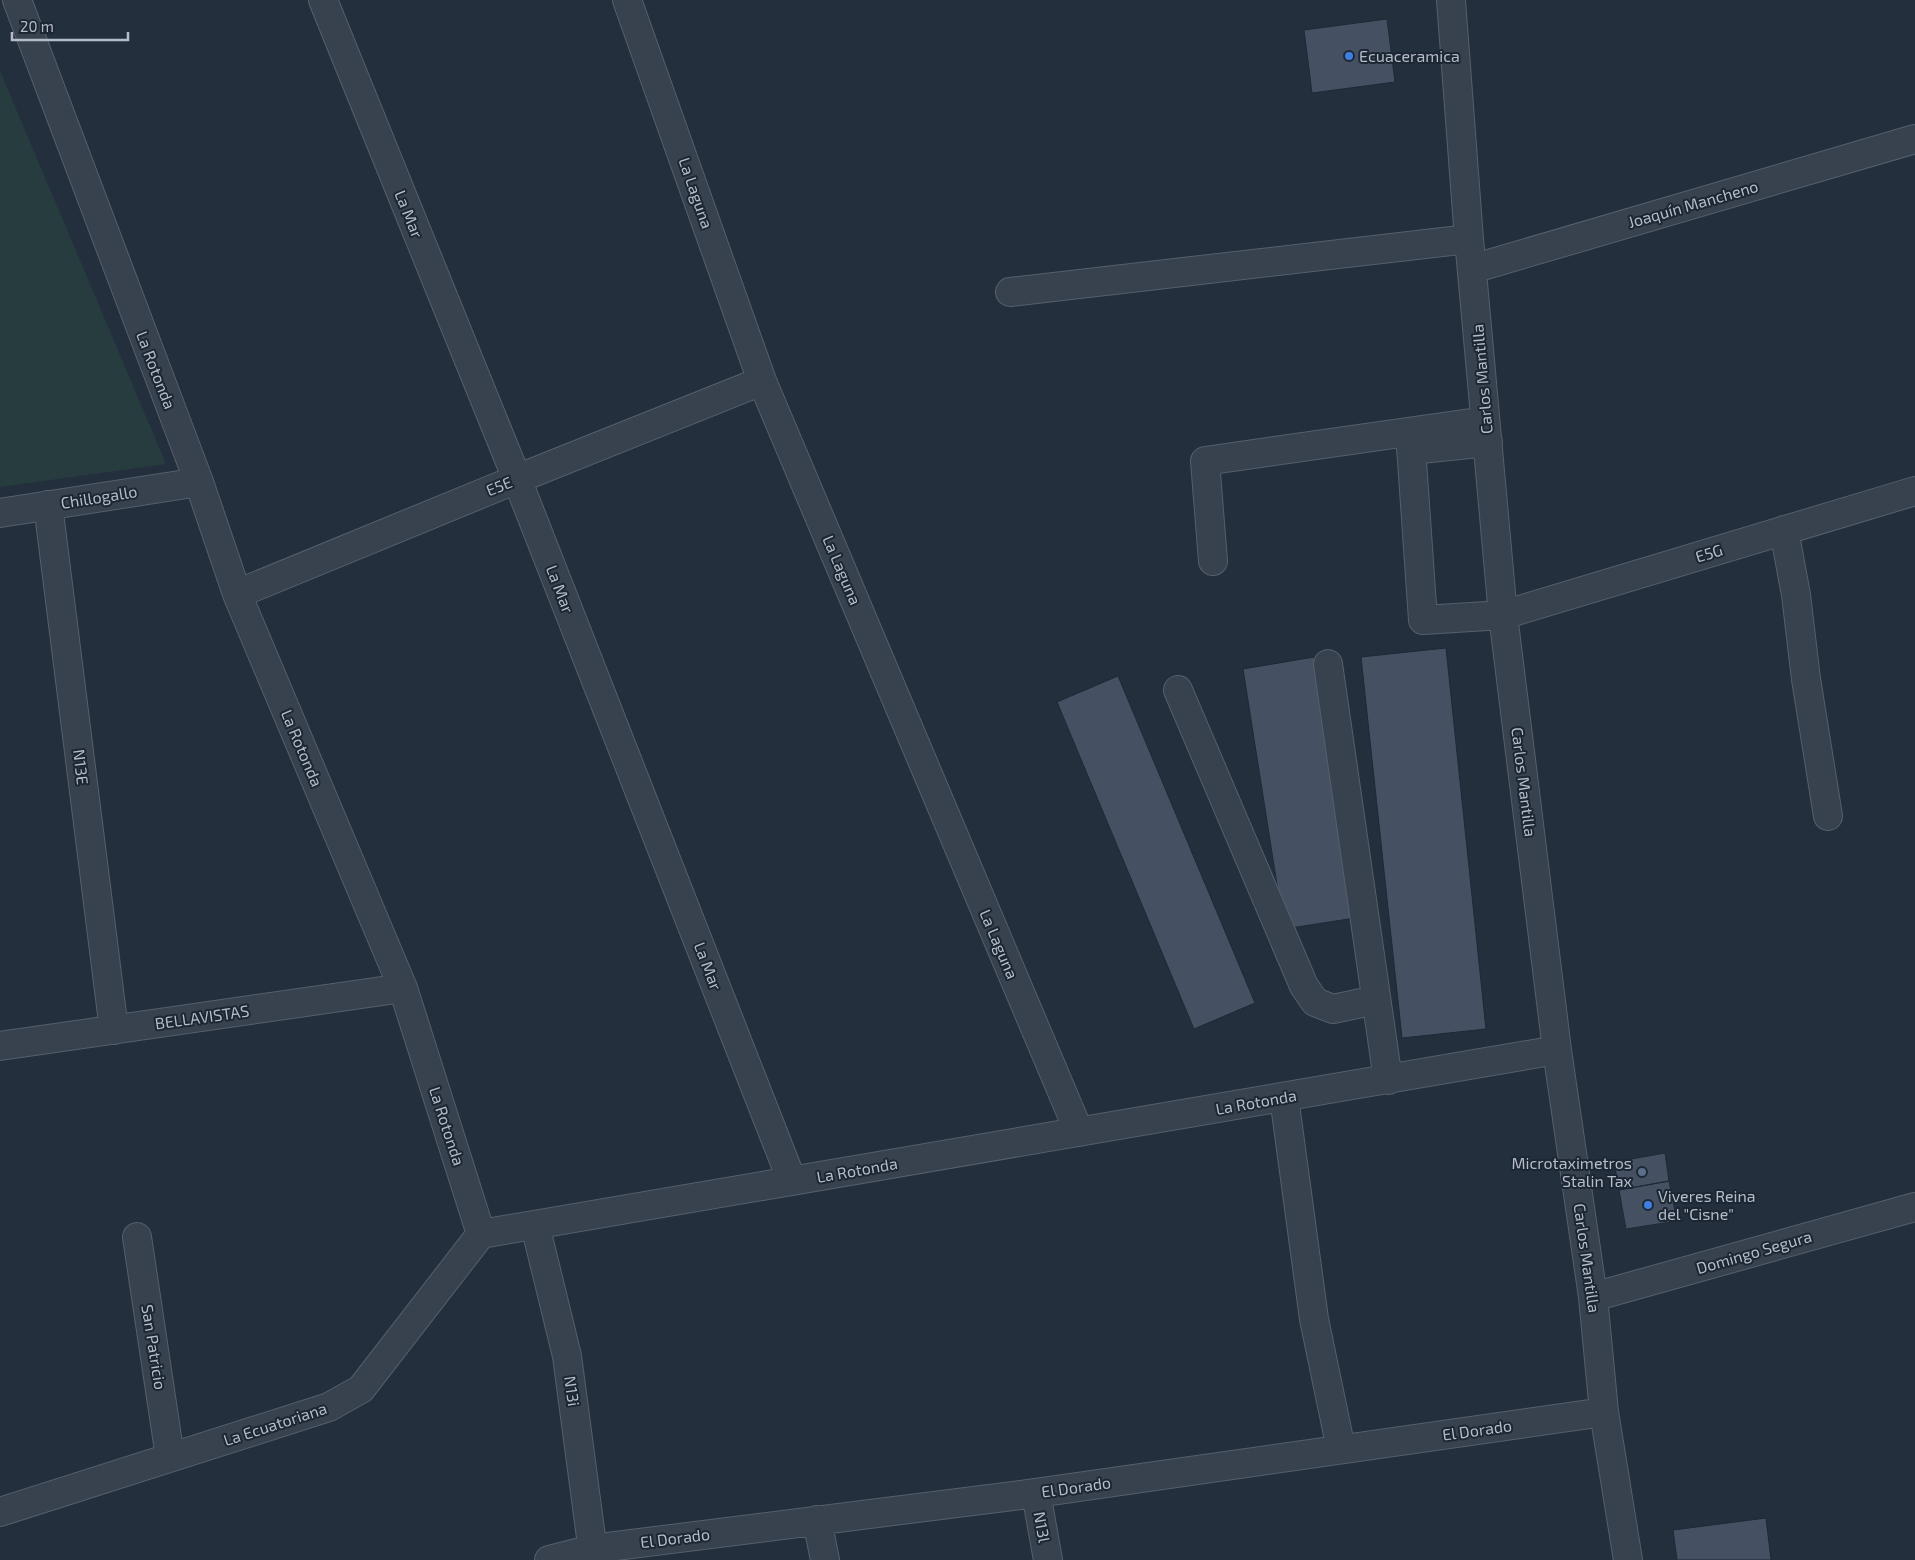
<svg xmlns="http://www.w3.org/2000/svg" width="1915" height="1560" font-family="'Exo 2',sans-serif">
	<rect width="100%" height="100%" fill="#242f3e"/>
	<path fill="#263c3f" d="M0,71L166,464L0,487Z"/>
	<path fill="#455162" stroke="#1f2835" d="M1387,19L1395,82L1312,93L1304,30Z
		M1446,648L1486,1029L1402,1038L1361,657Z
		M1314,657L1355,918L1284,929L1243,669Z
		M1118,676L1255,1003L1194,1029L1057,702Z
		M1665,1153L1669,1181L1619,1190L1614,1162Z
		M1669,1181L1677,1221L1626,1229L1619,1190Z
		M1766,1518L1771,1560H1677L1673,1530Z"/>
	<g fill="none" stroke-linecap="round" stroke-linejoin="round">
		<g stroke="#565f6c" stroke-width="30">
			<path id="minor" d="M17,0L199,482L237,594L403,988L481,1234
				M323,0L517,479L792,1181
				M627,0L762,381L1079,1132
				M1451,0L1469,239L1503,615L1557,1050L1593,1297L1604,1412L1628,1560
				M1472,269L1915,139
				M1010,292L1469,239
				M1410,432L1423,620L1503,615L1915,491
				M1411,450L1488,442
				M48,505L114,1030
				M0,513L199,482
				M1784,530L1796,595L1806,679L1828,816
				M1213,561L1205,461L1485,421
				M237,594L517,479L762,381
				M1328,664L1388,1080
				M1178,690L1304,986L1315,1002L1333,1009L1376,1000
				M0,1046L403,988
				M1284,1097L1314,1319L1341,1449
				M535,1225L567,1356L594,1560
				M481,1234L1557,1050
				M137,1237L170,1457
				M1593,1297L1915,1207
				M1036,1493L1048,1560
				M0,1512L329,1407L361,1389L481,1234
				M817,1520L825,1560
				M549,1560L592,1549L1036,1493L1604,1412"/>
		</g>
		<use href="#minor" stroke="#38414e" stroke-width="28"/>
	</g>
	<g fill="#3f7fe0" stroke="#1d2633" stroke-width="2">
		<circle cx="1349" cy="56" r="5"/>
		<circle cx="1648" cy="1205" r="5"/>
	</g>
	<circle fill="#5c6f8a" stroke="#1d2633" stroke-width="2" cx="1642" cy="1172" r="5"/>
	<g text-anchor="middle" stroke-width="4" stroke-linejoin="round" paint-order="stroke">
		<g font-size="16" fill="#b4bcc9" stroke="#1d2633" text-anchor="start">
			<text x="1359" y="62">Ecuaceramica</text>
			<text x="1632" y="1169" text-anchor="end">Microtaximetros<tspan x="1632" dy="18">Stalin Tax</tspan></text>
			<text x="1658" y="1202">Viveres Reina<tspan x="1658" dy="18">del "Cisne"</tspan></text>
		</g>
		<g font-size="16" fill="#b4bcc9" stroke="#1d2633">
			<text transform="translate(696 193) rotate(71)" y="6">La Laguna</text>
			<text transform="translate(1693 204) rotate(-16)" y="6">Joaquín Mancheno</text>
			<text transform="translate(409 214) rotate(68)" y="6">La Mar</text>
			<text transform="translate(156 370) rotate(69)" y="6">La Rotonda</text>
			<text transform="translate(1482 379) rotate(-95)" y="6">Carlos Mantilla</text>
			<text transform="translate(499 486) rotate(-22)" y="6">E5E</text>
			<text transform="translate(99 497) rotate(-9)" y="6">Chillogallo</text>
			<text transform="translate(1709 553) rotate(-17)" y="6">E5G</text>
			<text transform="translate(842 570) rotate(67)" y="6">La Laguna</text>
			<text transform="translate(560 589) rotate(69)" y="6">La Mar</text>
			<text transform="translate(302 748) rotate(67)" y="6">La Rotonda</text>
			<text transform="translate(81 767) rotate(83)" y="6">N13E</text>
			<text transform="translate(1524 782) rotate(83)" y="6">Carlos Mantilla</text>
			<text transform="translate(999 944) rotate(67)" y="6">La Laguna</text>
			<text transform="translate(708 966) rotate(69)" y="6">La Mar</text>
			<text transform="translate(202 1017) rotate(-8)" y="6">BELLAVISTAS</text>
			<text transform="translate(1256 1102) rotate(-10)" y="6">La Rotonda</text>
			<text transform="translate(447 1126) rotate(72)" y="6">La Rotonda</text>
			<text transform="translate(857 1170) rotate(-10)" y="6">La Rotonda</text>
			<text transform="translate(1754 1252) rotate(-16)" y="6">Domingo Segura</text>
			<text transform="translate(1587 1258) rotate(82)" y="6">Carlos Mantilla</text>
			<text transform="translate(154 1347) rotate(81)" y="6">San Patricio</text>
			<text transform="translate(572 1391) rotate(82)" y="6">N13i</text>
			<text transform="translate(275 1424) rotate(-18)" y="6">La Ecuatoriana</text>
			<text transform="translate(1477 1430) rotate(-8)" y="6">El Dorado</text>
			<text transform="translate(1076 1487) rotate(-8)" y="6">El Dorado</text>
			<text transform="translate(1042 1527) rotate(80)" y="6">N13l</text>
			<text transform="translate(675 1538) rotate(-7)" y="6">El Dorado</text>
		</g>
	</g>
	<path d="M12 32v8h116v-8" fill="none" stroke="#b4bcc9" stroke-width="2.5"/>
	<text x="20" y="32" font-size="15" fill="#b4bcc9" stroke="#1d2633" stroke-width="4" paint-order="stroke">20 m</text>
</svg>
